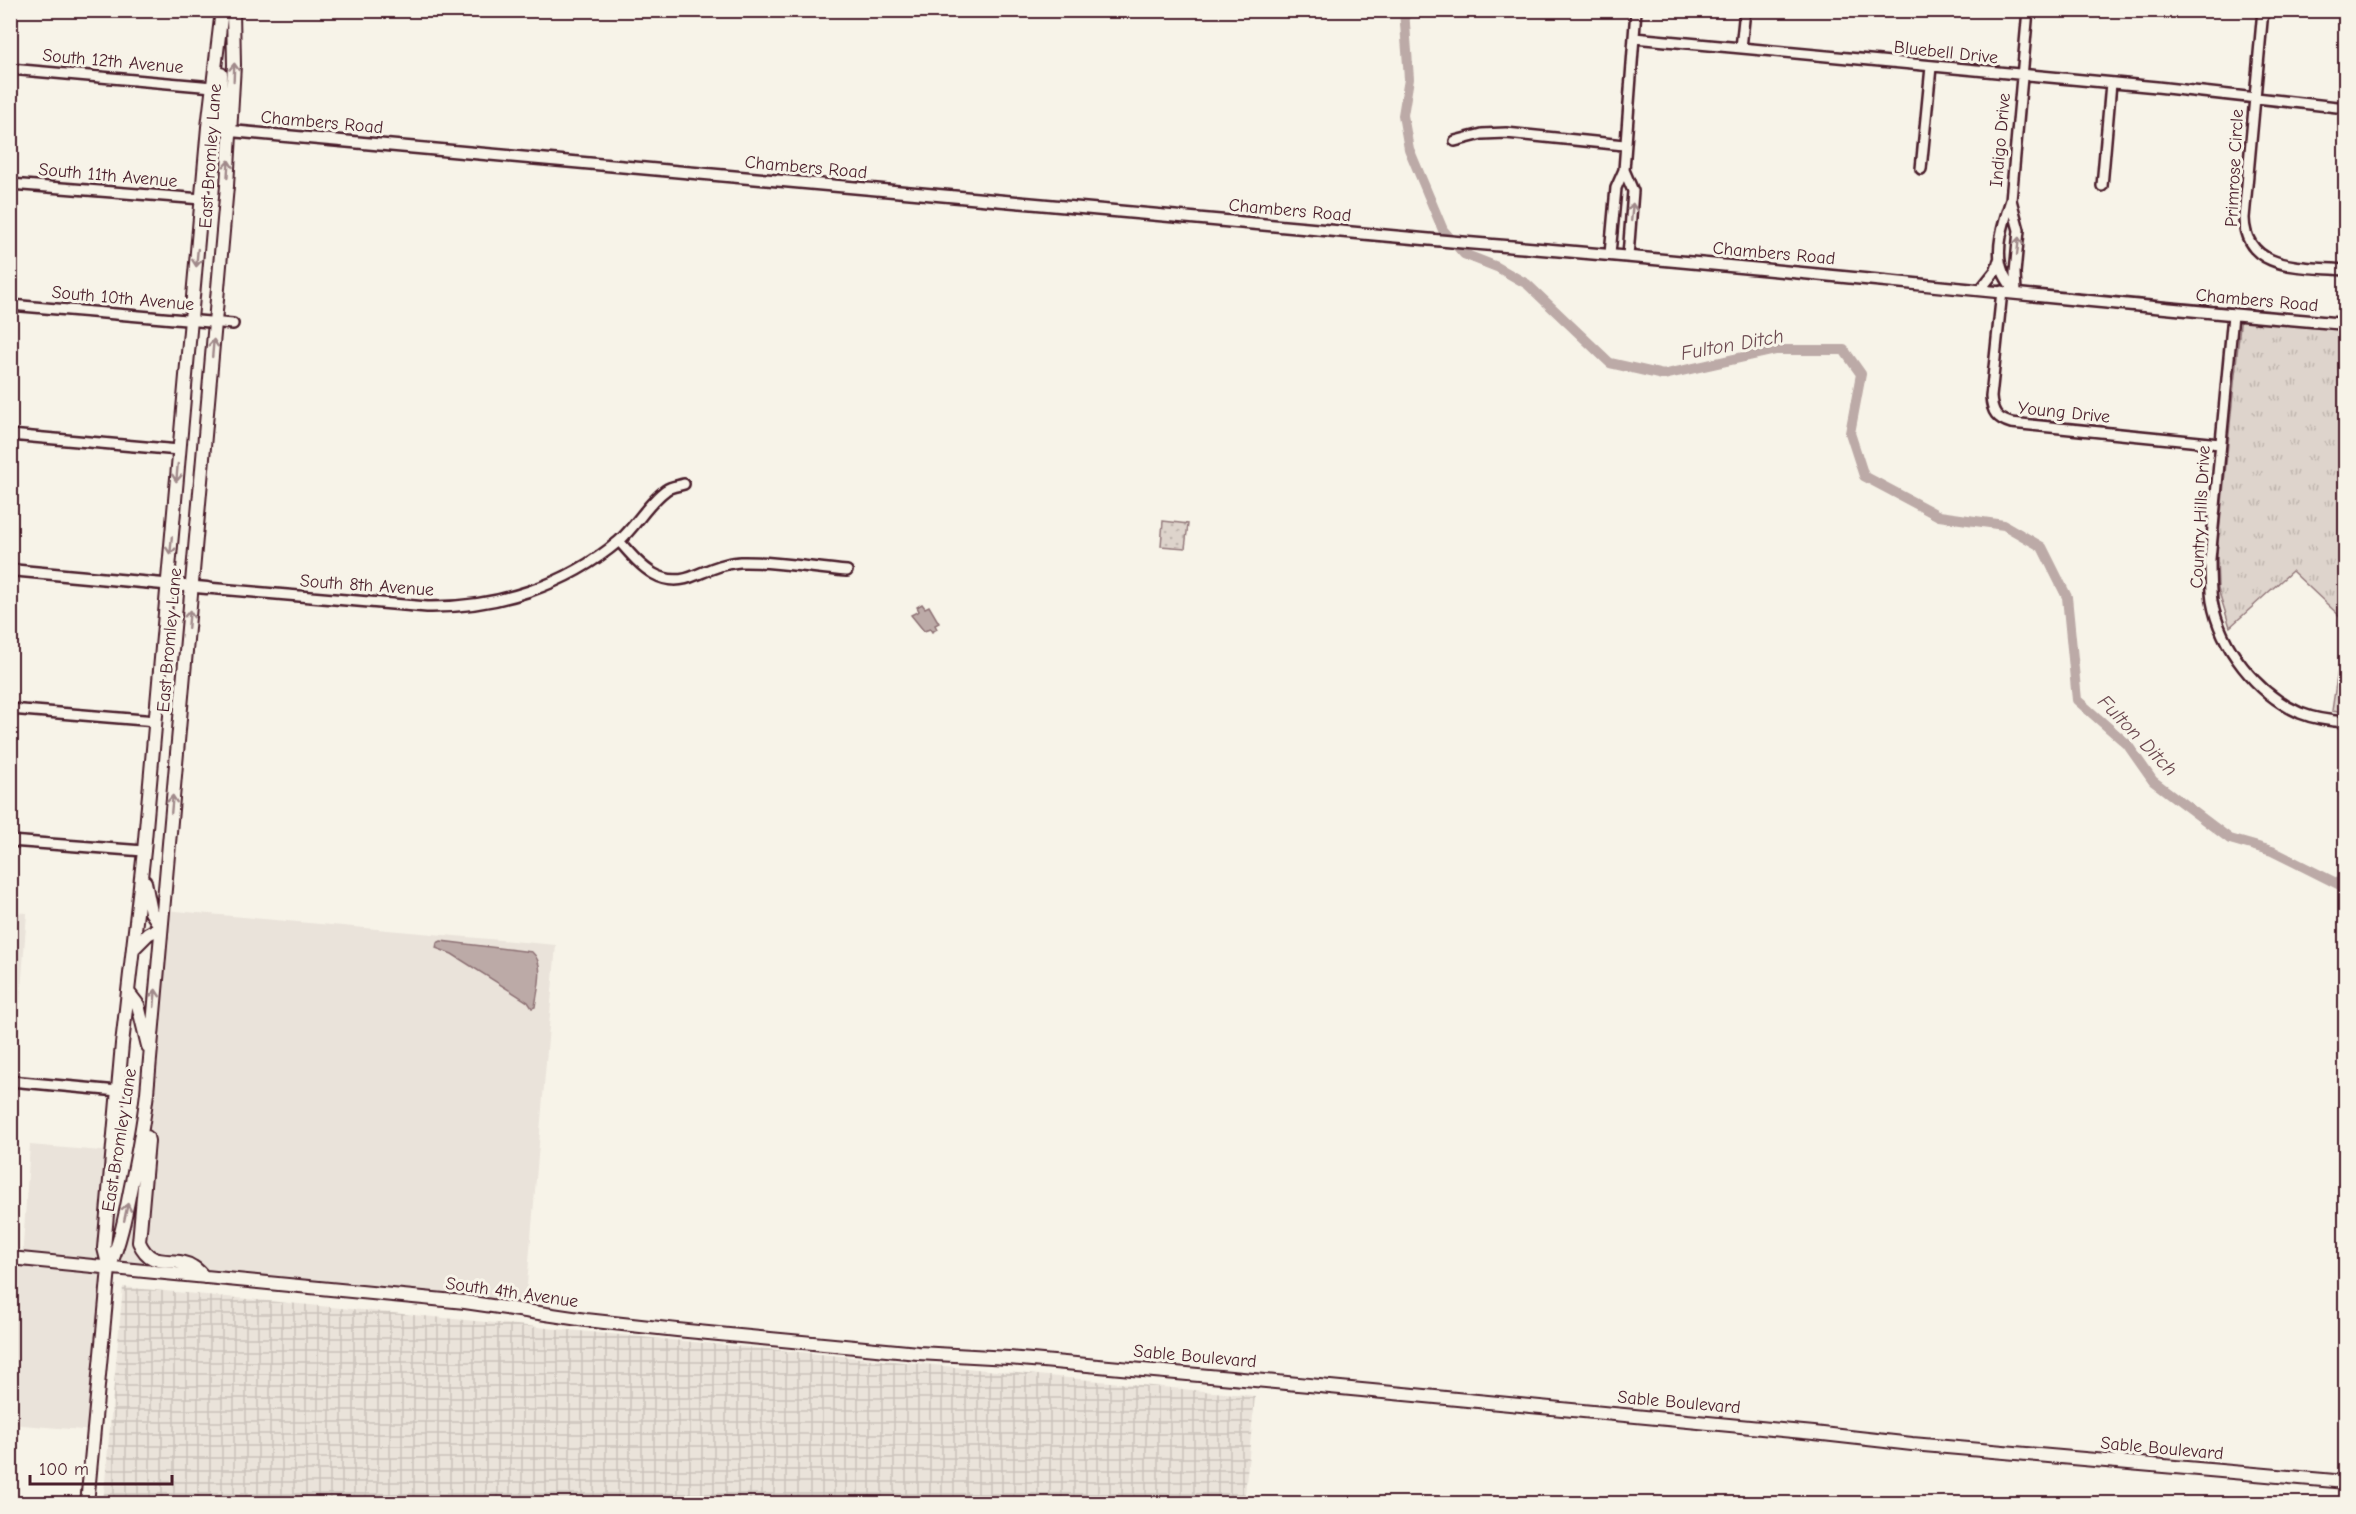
<svg xmlns="http://www.w3.org/2000/svg" width="2356" height="1514" font-family="'Comic Neue',sans-serif">
	<defs>
		<pattern id="industrial-grid" width="8" height="8" patternUnits="userSpaceOnUse" patternTransform="scale(1.5)"><rect width="8" height="8" fill="#eae3da"/><path d="M0 4h8M4 0v8" fill="none" stroke="#cac2bb"/></pattern>
		<pattern id="grass-tufts" width="24" height="20" patternUnits="userSpaceOnUse" patternTransform="scale(1.5)"><rect width="24" height="20" fill="#ded4cc"/><path d="M3 7l-1-3M5 7V3M7 7l1-3M15 17l-1-3M17 17v-4M19 17l1-3" fill="none" stroke="#c0b6af"/></pattern>
		<pattern id="park-dots" width="8" height="8" patternUnits="userSpaceOnUse" patternTransform="scale(1.5)"><rect width="8" height="8" fill="#ded4cc"/><path d="M2 2h.1M6 6h.1" fill="none" stroke="#c0b6af" stroke-width="1.8" stroke-linecap="round"/></pattern>
	</defs>
	<rect width="100%" height="100%" fill="#f7f3e8"/>
	<filter id="ink" filterUnits="userSpaceOnUse"><feTurbulence type="fractalNoise" baseFrequency=".0167" numOctaves="2"/><feDisplacementMap in="SourceGraphic" scale="12" xChannelSelector="R" yChannelSelector="G"/><feConvolveMatrix kernelMatrix="1 2 1 2 8 2 1 2 1" color-interpolation-filters="sRGB"/></filter>
	<g filter="url(#ink)">
		<path fill="#eae3da" d="M164,910L556,945L525,1308L110,1268L94,1431L11,1424L10,1258L22,1259L30,1145L113,1152L109,1267L149,1067Z
			M10,912L27,913L20,1003L11,1002Z"/>
		<path fill="url(#industrial-grid)" d="M123,1287L1255,1396L1244,1503H103Z"/>
		<path fill="url(#grass-tufts)" stroke="#947a7c" stroke-width="1.5" d="M2241,315L2345,323V713L2332,711L2345,621L2292,571L2230,627L2218,589L2217,553Z"/>
		<path fill="url(#park-dots)" stroke="#947a7c" stroke-width="1.5" d="M1163,521L1188,524L1185,548L1161,546Z"/>
		<path fill="#bcaaa7" stroke="#8e7275" stroke-width="1.5" d="M922,604L925,608L929,606L939,623L935,625L937,629L932,632L930,629L924,631L911,615L919,611L917,607Z
			M441,941L532,952C546,964 537,991 535,1007L532,1008L528,1002L452,954L436,948L437,943Z"/>
		<g fill="none" stroke-linecap="round" stroke-linejoin="round">
			<path stroke="#bcaaa7" stroke-width="10" d="M1404,10L1409,79L1403,115L1409,149L1443,230L1464,254L1497,267L1527,284L1610,363L1663,375L1775,350H1844L1861,374L1850,433L1864,476L1939,516L2004,525L2042,547L2067,597L2077,700L2127,744L2153,781L2230,839L2272,851L2346,888"/>
			<g stroke="#4a1f2b" stroke-width="14">
				<path id="minor" d="M2263,10L2244,218C2245,273 2306,266 2346,270
					M1634,38L2157,87L2346,108
					M1741,48L1745,10
					M10,69L213,87
					M1455,141L1482,134L1506,133L1624,145
					M1921,169L1931,67
					M1624,170L1633,191L1628,256
					M10,184L202,199
					M2102,186L2111,83
					M2011,200L2019,230L2015,273L2016,292
					M1610,254L1616,188L1624,170L1636,10
					M1980,290L1996,270L1999,260
					M2002,291L1991,397C1992,412 1997,419 2011,423L2220,444
					M2016,293C2012,287 2006,280 2003,272C1994,251 2004,221 2011,200L2028,10
					M10,305L233,324
					M2233,315L2210,559C2210,573 2210,587 2212,601C2220,647 2257,694 2300,713C2315,719 2330,721 2346,722
					M10,435L179,450
					M619,541C640,565 661,591 696,575C711,569 724,563 740,562C776,561 812,568 847,571
					M207,588L427,607C496,608 566,586 619,541C636,526 648,503 666,490C671,486 678,486 684,484
					M10,709L156,721
					M10,841L144,851
					M10,1081L118,1091"/>
			</g>
			<g stroke="#4a1f2b" stroke-width="15">
				<path id="tertiary" d="M231,131L1468,243C1761,266 2053,300 2346,324
					M10,570L207,588"/>
			</g>
			<g stroke="#4a1f2b" stroke-width="16">
				<path id="secondary" d="M221,74L220,120L224,127L231,131
					M133,949L148,934L161,927L151,912L145,882
					M128,992L138,1005L148,1046
					M147,1137L148,1141L139,1242C152,1272 174,1254 193,1267C197,1269 201,1274 204,1277
					M10,1258L465,1302L586,1320L677,1330L918,1353L1009,1358L1309,1385L1814,1433L1912,1444L2346,1482
					M109,1268L104,1248L122,1044L144,851L208,127L222,10
					M87,1504L109,1268C120,1243 125,1217 130,1191C137,1158 143,1126 147,1093L227,186L234,65L233,10"/>
			</g>
			<use href="#minor" stroke="#f7f3e8" stroke-width="9"/>
			<use href="#tertiary" stroke="#f7f3e8" stroke-width="10"/>
			<use href="#secondary" stroke="#f7f3e8" stroke-width="12"/>
		</g>
		<defs><path id="oneway-shaft" d="M-6 0H5M1.5-3L5.5 0L1.5 3" fill="none" stroke-width="1.6" stroke-linecap="round" stroke-linejoin="round" transform="scale(1.5)"/></defs>
		<g stroke="#a0898a">
			<use href="#oneway-shaft" transform="translate(234 72) rotate(-88)"/>
			<use href="#oneway-shaft" transform="translate(228 169) rotate(-86)"/>
			<use href="#oneway-shaft" transform="translate(1632 212) rotate(-85)"/>
			<use href="#oneway-shaft" transform="translate(2018 246) rotate(-84)"/>
			<use href="#oneway-shaft" transform="translate(197 258) rotate(95)"/>
			<use href="#oneway-shaft" transform="translate(213 348) rotate(-85)"/>
			<use href="#oneway-shaft" transform="translate(177 473) rotate(95)"/>
			<use href="#oneway-shaft" transform="translate(171 546) rotate(95)"/>
			<use href="#oneway-shaft" transform="translate(189 619) rotate(-85)"/>
			<use href="#oneway-shaft" transform="translate(172 804) rotate(-85)"/>
			<use href="#oneway-shaft" transform="translate(155 998) rotate(-85)"/>
			<use href="#oneway-shaft" transform="translate(126 1212) rotate(-78)"/>
		</g>
	</g>
	<g text-anchor="middle" stroke-width="6" stroke-linejoin="round" paint-order="stroke">
		<g font-size="18" fill="#4a1f2b" stroke="#f7f3e8">
			<text transform="translate(1946 52) rotate(6)" y="6">Bluebell Drive</text>
			<text transform="translate(113 61) rotate(5)" y="6">South 12th Avenue</text>
			<text transform="translate(322 122) rotate(5)" y="6">Chambers Road</text>
			<text transform="translate(2000 140) rotate(-85)" y="6">Indigo Drive</text>
			<text transform="translate(210 156) rotate(-86)" y="6">East Bromley Lane</text>
			<text transform="translate(806 167) rotate(5)" y="6">Chambers Road</text>
			<text transform="translate(2234 168) rotate(-87)" y="6">Primrose Circle</text>
			<text transform="translate(108 175) rotate(5)" y="6">South 11th Avenue</text>
			<text transform="translate(1290 210) rotate(5)" y="6">Chambers Road</text>
			<text transform="translate(1774 253) rotate(5)" y="6">Chambers Road</text>
			<text transform="translate(123 298) rotate(5)" y="6">South 10th Avenue</text>
			<text transform="translate(2257 300) rotate(5)" y="6">Chambers Road</text>
			<text transform="translate(2064 412) rotate(6)" y="6">Young Drive</text>
			<text transform="translate(2200 517) rotate(-87)" y="6">Country Hills Drive</text>
			<text transform="translate(367 585) rotate(4)" y="6">South 8th Avenue</text>
			<text transform="translate(169 640) rotate(-85)" y="6">East Bromley Lane</text>
			<text transform="translate(119 1140) rotate(-81)" y="6">East Bromley Lane</text>
			<text transform="translate(512 1292) rotate(8)" y="6">South 4th Avenue</text>
			<text transform="translate(1195 1356) rotate(5)" y="6">Sable Boulevard</text>
			<text transform="translate(1679 1402) rotate(5)" y="6">Sable Boulevard</text>
			<text transform="translate(2162 1448) rotate(5)" y="6">Sable Boulevard</text>
		</g>
		<g font-size="20" font-style="italic" fill="#6c4950" stroke="#f7f3e8">
			<text transform="translate(1732 344) rotate(-10)" y="7">Fulton Ditch</text>
			<text transform="translate(2138 735) rotate(46)" y="7">Fulton Ditch</text>
		</g>
	</g>
	<rect width="2356" height="1514" fill="none" stroke="#f7f3e8" stroke-width="36"/>
	<rect x="18" y="18" width="2320" height="1478" fill="none" stroke="#4a1f2b" stroke-width="2" filter="url(#ink)"/>
	<path d="M30 1475v9h142v-9" fill="none" stroke="#4a1f2b" stroke-width="3"/>
	<text x="39" y="1475" font-size="18" fill="#4a1f2b" stroke="#f7f3e8" stroke-width="4.5" paint-order="stroke">100 m</text>
</svg>
